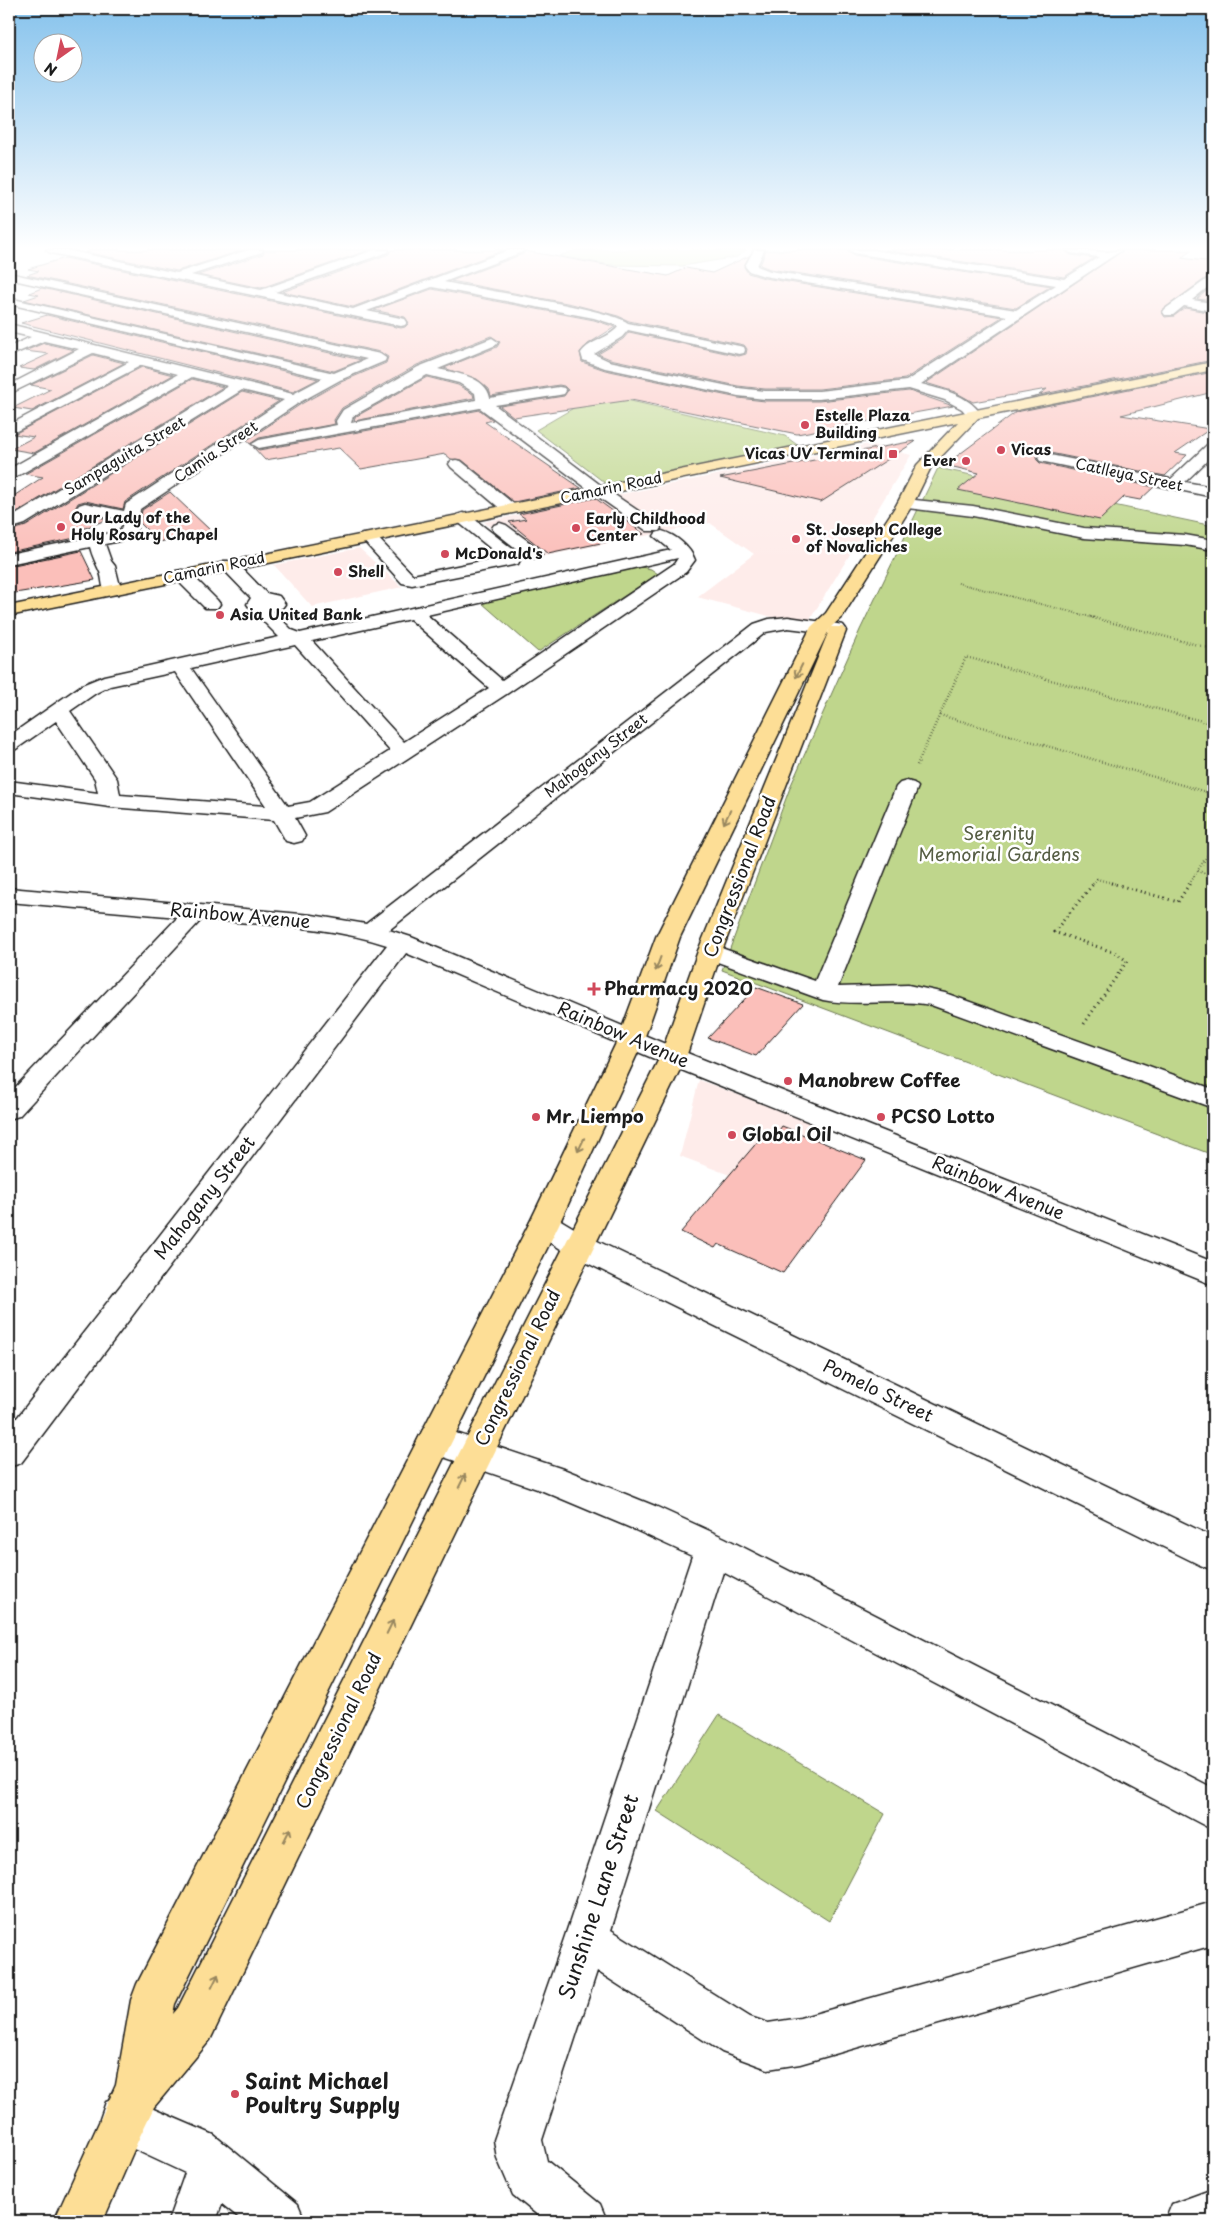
<svg xmlns="http://www.w3.org/2000/svg" width="1222" height="2230" font-family="'Playpen Sans',sans-serif">
	<rect width="100%" height="100%" fill="#fff"/>
	<filter id="ink" filterUnits="userSpaceOnUse"><feTurbulence type="fractalNoise" baseFrequency=".02" numOctaves="2"/><feDisplacementMap in="SourceGraphic" scale="10" xChannelSelector="R" yChannelSelector="G"/><feConvolveMatrix kernelMatrix="1 2 1 2 8 2 1 2 1" color-interpolation-filters="sRGB"/></filter>
	<g filter="url(#ink)">
		<path fill="#feecea" d="M869,444L911,455L809,621L780,619L697,597L754,554L710,523L530,559L484,522Z
			M359,548L402,587L312,607L274,565Z
			M699,1080L817,1125L766,1189L680,1156Z"/>
		<path fill="#bfd68c" stroke="#6e7954" d="M576,250H746L737,257L682,266L611,265L559,256Z
			M613,397L785,436L800,447L609,486L536,430L577,406Z
			M938,468L1213,526V1155L722,970L791,785L860,630Z
			M641,567L651,569L658,574L538,652L482,603Z
			M719,1715L885,1814L829,1921L657,1811Z"/>
		<path fill="#fbbfba" stroke="#1c1c1c" d="M92,250H243L177,271L85,252Z
			M265,250H369L261,288L198,275L263,254Z
			M391,250H504L353,307L282,292L389,254Z
			M766,250H847L854,255L1051,286L1016,308L770,269L760,265Z
			M884,250H1064L1071,255L1094,258L1064,277Z
			M1124,250H1192L1181,258L1213,262V273L1161,311L1165,317L1174,316L1185,308L1213,313V360L1039,395L1047,389L973,402L955,392L926,383Z
			M525,251L668,276L686,268L712,273L749,256L744,267L748,273L764,278L1002,317L905,379L819,389H765L738,386L610,359L598,354L623,339L629,332L739,356L746,354L747,349L744,345L629,321L618,316L572,304L451,281L523,254Z
			M65,258L401,328L405,327L409,323L405,317L374,310L432,289L594,320L615,327L588,344L580,352L582,362L605,370L738,398L765,401H819L909,391L953,406L797,434L631,400L514,417L500,406L564,396L568,390L564,386L559,385L491,396L489,389L477,379L444,368L497,347L500,342L491,336L417,365L342,408L334,420L335,424L259,438L250,444L247,440L301,404L341,382L386,363L388,357L380,352L27,275L39,271L28,269Z
			M1213,285V301L1197,299Z
			M42,288L361,360L334,371L24,300L39,295L29,293Z
			M47,315L318,379L293,392L21,323Z
			M44,343L74,350L34,370L19,368L49,354L25,351Z
			M93,355L124,363L32,411L13,408L51,389L31,385Z
			M142,367L173,375L34,453L11,449L34,437L14,434Z
			M1213,372V392L1121,415L1210,429L1175,453L1187,455L1165,476L1045,452L1038,454L1036,459L1040,463L1154,487L1140,500L1124,497L1100,520L958,490L979,473L945,465L1016,412Z
			M427,377L458,385L473,394L474,398L354,421L355,417Z
			M192,379L223,387L9,517V499L43,477L25,474Z
			M242,392L279,401L125,502L123,509L85,501L78,503L75,509L79,513L108,519L73,533L75,538L9,552V531L26,526Z
			M480,410L493,420L485,422L581,488L514,502L462,460L451,459L445,454L361,469L339,448L265,460L253,447L259,450Z
			M914,441L915,442L821,502L720,478Z
			M170,492L211,531L159,542L140,523L142,510Z
			M595,498L644,534L548,554L509,522L526,519L519,514Z
			M81,551L95,580L9,594V566Z
			M756,987L803,1004L756,1056L708,1038Z
			M782,1126L866,1160L783,1273L718,1244L715,1248L681,1232L765,1133L774,1137Z"/>
		<g fill="none" stroke-linecap="round" stroke-linejoin="round">
			<g stroke="#1c1c1c" stroke-width="3">
				<path id="minor" d="M46,250H66L177,273L248,250H263L262,252L191,275L261,290L374,250H389L388,252L275,292L353,309L509,250H523L522,252L444,282C473,288 614,310 628,323L744,347L745,350L744,353L739,354L628,330L622,337L594,354L609,361L738,388L765,391H819L906,381L1007,316L764,276L749,271L745,266L754,250H764L757,266L770,271L1016,310L1056,285L854,253L849,250H873L1064,279L1099,257L1071,253L1066,250L1107,252L1122,250L921,384C943,390 967,394 981,414L974,418L969,417L962,409L945,400L909,389L819,399H765L738,396L605,368L583,360L581,353C590,340 608,339 618,327L616,325L594,318L432,287L367,311L405,319L407,322L405,325L401,326L51,253Z
					M9,273L380,354L386,358L385,361L340,380L300,402L140,509C138,539 133,538 105,544L111,561L115,566L121,590L118,594H106C101,586 103,577 99,570C96,563 92,556 90,547L9,564V554L111,533L121,529L124,520L79,511L77,508L79,505L85,503L124,511L126,504L284,400L242,390L25,524L9,529V519L228,386L192,377L14,478L9,479V469L178,374L142,365L9,435V425L129,362L93,353L9,394V385L79,349L44,341L9,356V347L31,337L9,332V324L293,394L323,378L9,304V298L334,373L367,359L9,279Z
					M1213,275V283L1192,300L1213,303V311L1184,306L1173,315H1165L1163,312L1165,309Z
					M492,338L498,342L496,345L438,369C455,373 486,376 490,398L559,387L564,388L566,391L564,394L559,395L495,405L603,487L659,525L661,528L659,531H647L593,493L480,408L259,448L252,444L259,440L337,425L336,421L343,410L418,367ZM427,375L459,383L475,393L476,400L351,423L353,416Z
					M1213,443V455L1185,482L1213,487V497L1045,462L1040,461L1038,458L1040,455L1045,454L1171,479L1208,444Z
					M456,460L461,461L515,505L517,508L515,511H503L451,467L449,464L451,461Z
					M905,499L973,506L1084,528L1185,535L1213,540V550L1185,545L1084,538L973,516L899,507L897,504L899,501Z
					M463,513L469,515L519,554L521,558L518,564L412,585L402,583L360,537L362,534H374L413,575L501,557L457,521L455,518L457,515Z
					M500,523L506,525L540,550L542,554L540,558H528L494,531L492,528L494,525Z
					M662,531C676,535 690,547 695,560L686,572L508,693L325,812L295,818L305,836L302,841L294,843L286,841L274,820L110,807L9,793V781L98,793L95,779L56,721L16,749L9,751V736L82,685L104,676L279,637L250,608L247,604L251,598L223,569L221,565L223,561H235L266,593L279,596L285,604L282,608H270L292,630L300,633L671,550L654,536L656,533ZM678,558L674,564L502,680L427,615ZM410,619L489,688L404,742L312,641ZM295,645L390,751L310,802L288,806L191,668ZM175,672L266,806L120,795L117,779L70,711L96,693L110,686Z
					M182,570L188,571L217,600L220,604L217,608H205L176,579L173,575L176,571Z
					M788,617L837,624L843,625L846,629L843,633L837,634L788,628L766,632L389,930L411,937L682,1051L1213,1262V1285L664,1063L406,953L21,1463L9,1467V1428L387,945C328,926 264,925 202,919L19,1116L9,1119V1094L178,917L9,902V888L312,915L366,924L754,624L769,619Z
					M907,781L914,783L918,787L838,987L908,985L945,993L1213,1089V1108L931,1005C894,998 859,1007 823,1000L701,956L698,951L701,946L710,944L815,981L896,787L900,783Z
					M544,1213L554,1216L589,1237L1213,1537V1570L1200,1565L567,1253L534,1232L529,1224L534,1216Z
					M435,1426L566,1470L655,1506L725,1538L1213,1788V1830L723,1572L611,1930L750,2017L768,2023L800,2018L1213,1902V1945L800,2064L768,2069L722,2052L597,1971L542,2140L547,2161L600,2204L607,2221H545L513,2195L497,2158L494,2140L564,1939L692,1556L631,1528L543,1491L423,1450L418,1440L423,1430Z
					M123,2096L214,2135L298,2204L305,2221H243L222,2204L216,2221H168L185,2173L106,2136L100,2119L106,2102Z
					M1213,2189V2221H1165L1172,2204Z"/>
			</g>
			<g stroke="#1c1c1c" stroke-width="3">
				<path id="major" d="M1213,362V370L978,418L931,467L913,504L842,617L831,627H843L846,631L722,951L686,1057L210,2040L154,2107L140,2136L103,2221H54L116,2085L131,2000L137,1984L529,1224L618,1039L656,937L811,627L826,613L897,504L917,465L958,422L9,616V606ZM830,628L698,951L660,1057L178,2008L173,2014L175,2004L559,1224L644,1039L680,937Z"/>
			</g>
			<path stroke="#1c1c1c" stroke-width="2" stroke-dasharray="0.5 2" stroke-linecap="butt" d="M958,583L1095,618"/>
			<path stroke="#1c1c1c" stroke-width="2.5" stroke-dasharray="0.5 2.5" stroke-linecap="butt" d="M1090,617L1213,649
				M940,715L1213,794
				M917,765L966,657L1213,724
				M1198,871L1213,876
				M1093,884L1097,879L1116,884
				M1189,884L1213,847"/>
			<path stroke="#1c1c1c" stroke-width="3" stroke-dasharray="1 4" stroke-linecap="butt" d="M1111,883L1178,902L1190,883
				M1084,1024L1127,961L1116,953L1054,932L1094,883"/>
			<use href="#minor" fill="#fff" fill-rule="evenodd"/>
			<use href="#major" fill="#fdde96" fill-rule="evenodd"/>
		</g>
		<defs><path id="oneway-shaft" d="M-6 0H5M1.5-3L5.5 0L1.5 3" fill="none" stroke-width="1.6" stroke-linecap="round" stroke-linejoin="round" transform="scale(1.25)"/></defs>
		<g stroke="#98875f">
			<use href="#oneway-shaft" transform="translate(799 671) rotate(116)"/>
			<use href="#oneway-shaft" transform="translate(727 817) rotate(116)"/>
			<use href="#oneway-shaft" transform="translate(658 964) rotate(110)"/>
			<use href="#oneway-shaft" transform="translate(581 1145) rotate(115)"/>
			<use href="#oneway-shaft" transform="translate(462 1481) rotate(-64)"/>
			<use href="#oneway-shaft" transform="translate(390 1627) rotate(-64)"/>
			<use href="#oneway-shaft" transform="translate(287 1835) rotate(-64)"/>
			<use href="#oneway-shaft" transform="translate(215 1981) rotate(-64)"/>
		</g>
	</g>
	<linearGradient id="sky" x2="0" y2="1"><stop stop-color="#85c2ec"/><stop offset="0.44" stop-color="#fff"/><stop offset="1" stop-color="#fff" stop-opacity="0"/></linearGradient>
	<rect width="1222" height="562" fill="url(#sky)"/>
	<g fill="#d1495b" stroke="#fff" stroke-width="2">
		<circle cx="805" cy="425" r="5"/>
		<circle cx="1001" cy="450" r="5"/>
		<rect x="888" y="449" width="10" height="10" rx="2.5"/>
		<circle cx="966" cy="461" r="5"/>
		<circle cx="61" cy="527" r="5"/>
		<circle cx="576" cy="528" r="5"/>
		<circle cx="796" cy="539" r="5"/>
		<circle cx="445" cy="554" r="5"/>
		<circle cx="338" cy="572" r="5"/>
		<circle cx="220" cy="615" r="5"/>
		<path d="M591.5 981.5h5v5h5v5h-5v5h-5v-5h-5v-5h5z"/>
		<circle cx="788" cy="1081" r="5"/>
		<circle cx="536" cy="1117" r="5"/>
		<circle cx="881" cy="1117" r="5"/>
		<circle cx="732" cy="1135" r="5"/>
		<circle cx="235" cy="2094" r="5"/>
	</g>
	<g text-anchor="middle" stroke-width="5" stroke-linejoin="round" paint-order="stroke">
		<g font-size="15" font-weight="bold" fill="#1c1c1c" stroke="#fff" text-anchor="start">
			<text x="815" y="421">Estelle Plaza<tspan x="815" dy="17">Building</tspan></text>
			<text x="1011" y="455">Vicas</text>
			<text x="883" y="459" text-anchor="end">Vicas UV Terminal</text>
			<text x="956" y="466" text-anchor="end">Ever</text>
			<text x="71" y="523">Our Lady of the<tspan x="71" dy="17">Holy Rosary Chapel</tspan></text>
			<text x="586" y="524">Early Childhood<tspan x="586" dy="17">Center</tspan></text>
			<text x="806" y="535">St. Joseph College<tspan x="806" dy="17">of Novaliches</tspan></text>
			<text x="455" y="559">McDonald's</text>
			<text x="348" y="577">Shell</text>
			<text x="230" y="620">Asia United Bank</text>
		</g>
		<g font-size="15" fill="#1c1c1c" stroke="#fff">
			<text transform="translate(216 452) rotate(-34)" y="5">Camia Street</text>
			<text transform="translate(125 456) rotate(-31)" y="5">Sampaguita Street</text>
			<text transform="translate(1129 475) rotate(12)" y="5">Catlleya Street</text>
			<text transform="translate(611 488) rotate(-12)" y="5">Camarin Road</text>
			<text transform="translate(214 568) rotate(-12)" y="5">Camarin Road</text>
			<text transform="translate(596 756) rotate(-38)" y="5">Mahogany Street</text>
		</g>
		<g font-size="18" fill="#555d43" stroke="#fff">
			<text x="999" y="840">Serenity<tspan x="999" dy="21">Memorial Gardens</tspan></text>
		</g>
		<g font-size="18" fill="#1c1c1c" stroke="#fff">
			<text transform="translate(740 877) rotate(-69)" y="6">Congressional Road</text>
			<text transform="translate(240 916) rotate(5)" y="6">Rainbow Avenue</text>
			<text transform="translate(623 1035) rotate(23)" y="6">Rainbow Avenue</text>
			<text transform="translate(998 1188) rotate(22)" y="6">Rainbow Avenue</text>
			<text transform="translate(205 1198) rotate(-52)" y="6">Mahogany Street</text>
			<text transform="translate(518 1368) rotate(-64)" y="6">Congressional Road</text>
			<text transform="translate(878 1391) rotate(26)" y="6">Pomelo Street</text>
			<text transform="translate(339 1731) rotate(-64)" y="6">Congressional Road</text>
		</g>
		<g font-size="18" font-weight="bold" fill="#1c1c1c" stroke="#fff" text-anchor="start">
			<text x="604" y="995">Pharmacy 2020</text>
			<text x="798" y="1087">Manobrew Coffee</text>
			<text x="546" y="1123">Mr. Liempo</text>
			<text x="891" y="1123">PCSO Lotto</text>
			<text x="742" y="1141">Global Oil</text>
		</g>
		<g font-size="21" fill="#1c1c1c" stroke="#fff">
			<text transform="translate(599 1897) rotate(-72)" y="7">Sunshine Lane Street</text>
		</g>
		<g font-size="21" font-weight="bold" fill="#1c1c1c" stroke="#fff" text-anchor="start">
			<text x="245" y="2089">Saint Michael<tspan x="245" dy="24">Poultry Supply</tspan></text>
		</g>
	</g>
	<rect width="1222" height="2230" fill="none" stroke="#fff" stroke-width="30"/>
	<rect x="15" y="15" width="1192" height="2200" fill="none" stroke="#1c1c1c" stroke-width="2" filter="url(#ink)"/>
	<g transform="translate(58 58) rotate(213)"><circle r="24" fill="#ffffff" stroke="#a4a4a4"/>
	<path d="M0-4L9 19L0 12L-9 19Z" fill="#d1495b"/>
	<text y="-8" font-size="14" font-weight="bold" text-anchor="middle" fill="#1c1c1c">N</text>
	</g>
</svg>
